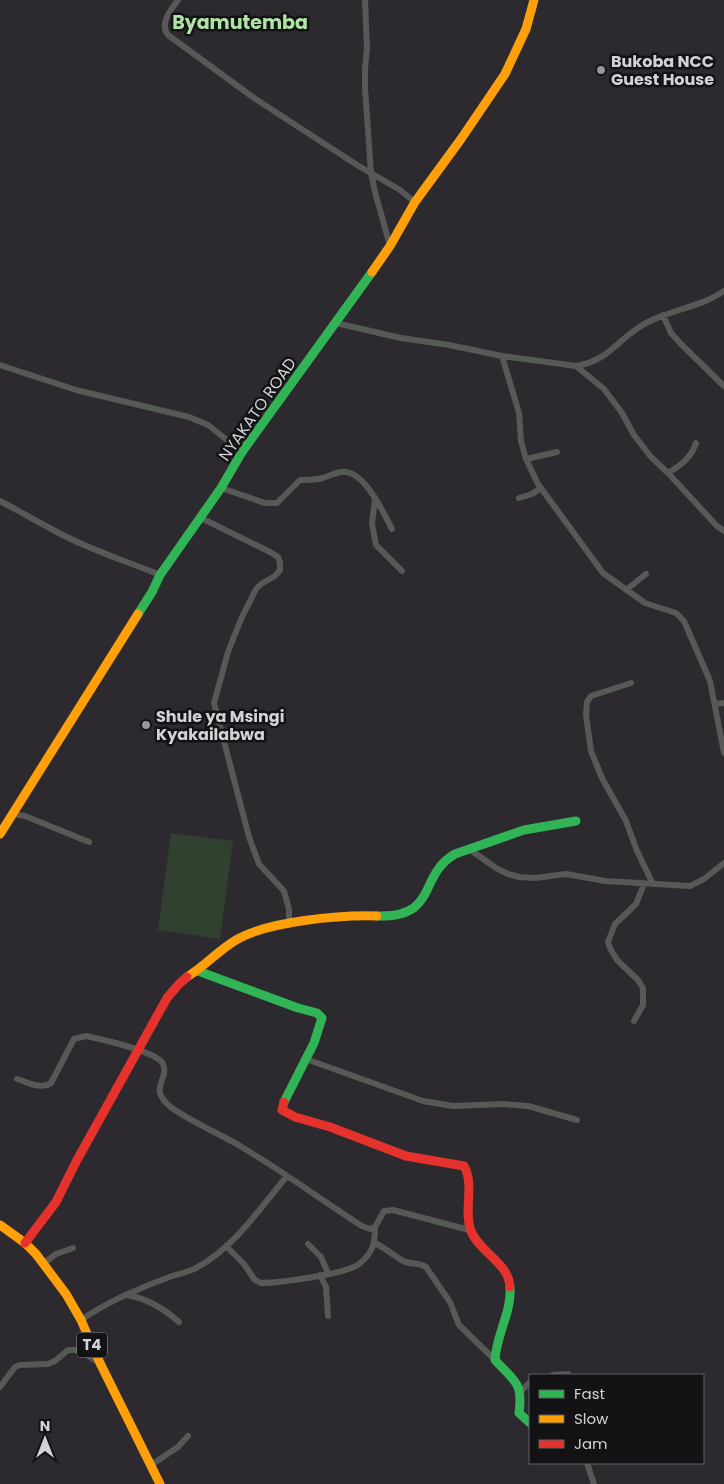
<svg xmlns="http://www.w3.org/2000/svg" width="724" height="1484" font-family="Poppins,sans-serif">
	<rect width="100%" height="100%" fill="#2c2a2e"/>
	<path fill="#31412f" d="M171,833L233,841L220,939L158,930Z"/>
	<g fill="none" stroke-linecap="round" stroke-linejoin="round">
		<path stroke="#565955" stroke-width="6" d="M178,0C171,10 159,23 168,35L254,98L357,165L400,190L415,202
			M365,0L367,48L365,69V88L371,173L375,192L390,246
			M663,315L671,333L681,344L724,386
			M336,323L401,338L449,345L502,356L576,366C607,361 615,343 638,328C664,310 698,309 724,291
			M502,356L519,413L521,441L526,459L538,484L603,573L645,603L676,613L684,621L710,681L724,753
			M0,365L76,390L189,417L208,425L242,452
			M576,366L604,389L622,413L634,435L651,457L668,473L717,526L724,531
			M526,459L557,452
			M668,473C681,465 691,458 696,443
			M221,488L265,503H277L300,480C308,480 315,480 323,478C329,476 335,473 341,472C364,469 383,512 392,529
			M519,498L532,494L541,488
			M375,499L372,524L376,545L402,571
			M0,501C19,511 38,522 57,532C90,550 126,561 160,575
			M199,517L270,552L278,557L280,563V570L275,576L261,584L256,589L241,619L228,652L214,703L249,837L259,864L284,891L289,909V925
			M626,590L646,574
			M631,683L591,696L587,702L586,715L591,751L602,778L626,821L637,851L653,884
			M715,704L724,703
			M13,814L25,816L89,842
			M469,849L496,868L508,874L519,877L535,878L566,874L605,881L690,886L704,879L724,863
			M634,1021L643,1005V988L638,980L617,960L610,948L608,942L615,924L636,904L644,884
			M306,1059L423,1101L453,1106L503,1104L528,1106L577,1120
			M17,1079C27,1082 41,1090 51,1083L74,1039L86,1036C100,1039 158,1052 163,1064C170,1080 146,1088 172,1108C195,1124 221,1134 245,1149C285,1173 323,1201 362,1226L370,1229L375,1227L384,1211L393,1210L469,1230
			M375,1243C385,1248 393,1255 403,1261C411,1265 419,1262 426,1267L450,1302L459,1325L495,1360
			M308,1244L321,1257L328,1273
			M226,1246L244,1264L255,1280L261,1283C278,1283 347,1274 359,1264C373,1253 375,1244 375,1227
			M44,1263L56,1254L73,1248
			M320,1275L326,1287L328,1316
			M127,1295C148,1299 163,1308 179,1322
			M81,1320C107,1302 137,1289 167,1278C176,1274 187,1273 196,1268C234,1248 260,1208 287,1176
			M553,1375L568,1374
			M0,1387L15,1367L20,1365L48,1364L55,1361L68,1350H78L98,1362
			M521,1391L530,1382
			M587,1463L594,1484
			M151,1465L178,1447L188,1436"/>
		<path stroke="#30b455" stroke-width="9" d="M138,614L152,592L160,575L221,488L242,452L372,272
			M377,916C439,918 417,876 455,854L524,830L576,821
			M198,971L298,1008L317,1013L322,1018L314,1043L284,1102
			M510,1287C512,1312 496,1335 495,1360C515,1382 523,1382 519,1413L530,1423"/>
		<path stroke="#ff9f0a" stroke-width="9" d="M372,272L390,246L415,202L461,139L505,74L526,29L534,0
			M0,834L138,614
			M187,977C205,966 219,950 236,940C268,921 340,915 377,916
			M0,1225L25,1243L36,1254L66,1294L81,1320L100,1363L160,1484"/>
		<path stroke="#e5322d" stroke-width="9" d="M284,1102L282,1110L295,1117L330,1127L406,1156L464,1166C475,1185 463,1211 471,1231C479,1252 509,1263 510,1287
			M25,1243L56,1202L77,1160L167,998L179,984L187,977"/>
	</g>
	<g fill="#99979c" stroke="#131215" stroke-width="2">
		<circle cx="601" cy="70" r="5"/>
		<circle cx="146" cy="725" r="5"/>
	</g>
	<g text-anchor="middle" stroke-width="5" stroke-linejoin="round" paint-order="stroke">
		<rect fill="#131215" stroke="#99989d" stroke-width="1" x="77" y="1332.5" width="30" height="25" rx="4"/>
		<g font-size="15" font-weight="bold" fill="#d3d2d7">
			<text x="92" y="1350">T4</text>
		</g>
		<g font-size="16" font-weight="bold" fill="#d3d2d7" stroke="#131215" text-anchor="start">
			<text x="611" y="67">Bukoba NCC<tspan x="611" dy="18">Guest House</tspan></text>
			<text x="156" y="722">Shule ya Msingi<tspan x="156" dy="18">Kyakailabwa</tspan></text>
		</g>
		<g font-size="16" fill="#d3d2d7" stroke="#131215">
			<text transform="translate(257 409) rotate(-55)" y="6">NYAKATO ROAD</text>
		</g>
		<g font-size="19" font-weight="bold" fill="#b0e4a6" stroke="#131215">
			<text x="240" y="29">Byamutemba</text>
		</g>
	</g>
	<rect x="529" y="1374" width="175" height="90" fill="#131215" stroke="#605f63"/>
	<rect x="539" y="1390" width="25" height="8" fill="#30b455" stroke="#605f63"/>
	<text x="574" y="1399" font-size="15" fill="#d3d2d7">Fast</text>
	<rect x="539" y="1415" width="25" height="8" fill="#ff9f0a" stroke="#605f63"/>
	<text x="574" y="1424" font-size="15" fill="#d3d2d7">Slow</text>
	<rect x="539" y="1440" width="25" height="8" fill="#e5322d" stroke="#605f63"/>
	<text x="574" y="1449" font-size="15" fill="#d3d2d7">Jam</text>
	<g transform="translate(45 1439)" stroke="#131215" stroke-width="4" paint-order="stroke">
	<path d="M0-4L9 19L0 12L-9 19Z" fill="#d3d2d7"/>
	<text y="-8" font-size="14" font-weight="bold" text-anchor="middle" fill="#d3d2d7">N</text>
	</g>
</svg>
